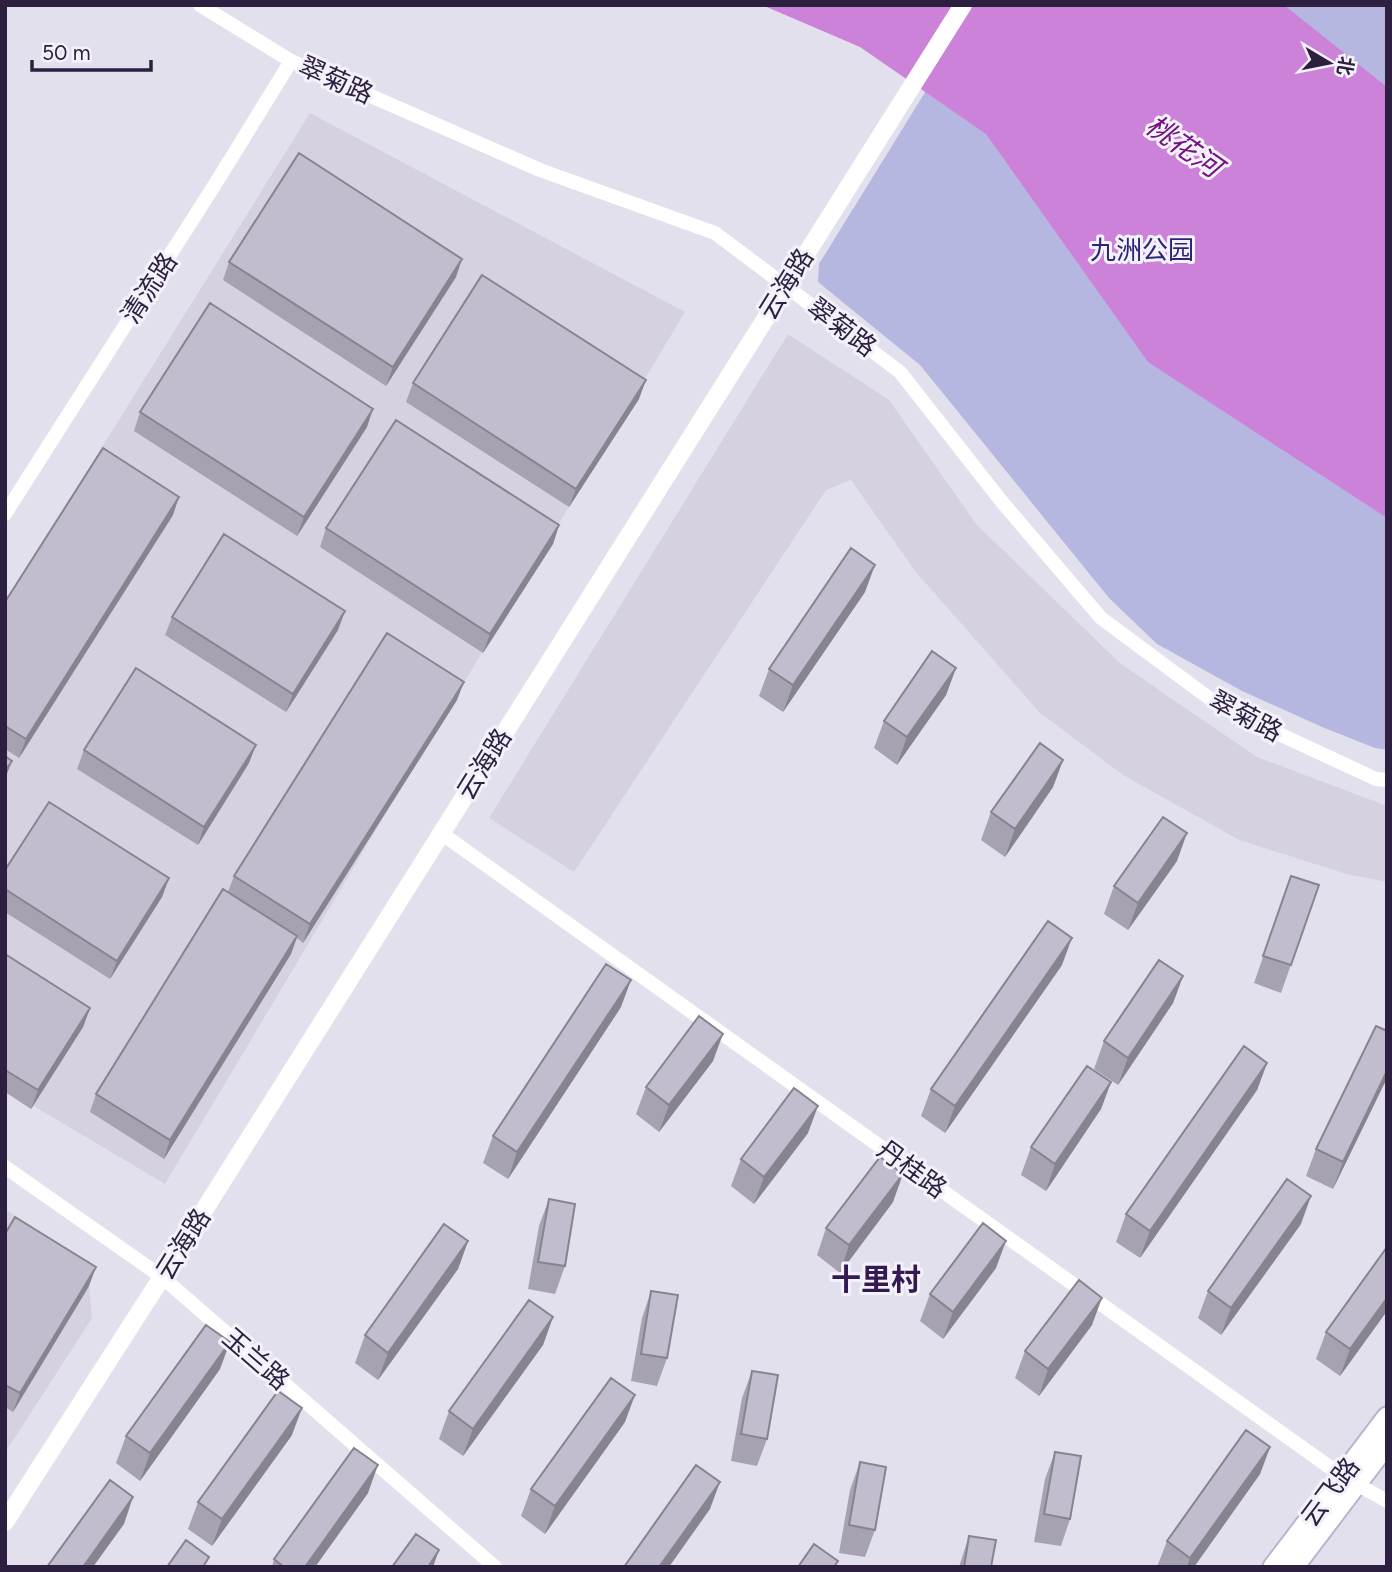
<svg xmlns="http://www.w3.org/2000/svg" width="1392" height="1572" font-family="Figtree,'Noto Sans SC',sans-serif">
	<rect width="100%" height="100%" fill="#e3e0ed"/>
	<path fill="#d6d1e1" d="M310,113L685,312L165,1184L5,1089V603Z
		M788,334L889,400L977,525L1121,664L1257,757L1387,806V882L1346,874L1239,840L1123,775L1039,712L915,571L851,480L826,490L574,872L489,818Z
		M5,1209L87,1263L92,1318L5,1453Z"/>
	<path fill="#b6b7e0" d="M979,5H1387V750L1375,748L1322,727L1242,691L1157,644L1109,598L920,365L818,282L819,264Z"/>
	<path fill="#cc82d8" d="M762,5H1284L1387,87V518L1148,362L986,134L860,47Z"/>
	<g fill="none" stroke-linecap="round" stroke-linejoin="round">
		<g stroke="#bcb2ce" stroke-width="23">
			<path id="secondary" d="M1273,1567L1387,1417
				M1294,1567L1387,1444"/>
		</g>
		<path stroke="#fff" stroke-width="14" d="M200,5L291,61L540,170L715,233L900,372L1002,502L1101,618L1221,707L1376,779L1387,780
			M5,514L219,178L291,61
			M441,833L1342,1476L1387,1501
			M5,1167L162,1277L495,1567"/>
		<path stroke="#fff" stroke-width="18" d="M5,1522L162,1277L963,5"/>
		<use href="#secondary" stroke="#fff" stroke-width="19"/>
	</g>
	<path fill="#a6a2b1" d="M229,262L456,277L386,386L223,280Z
		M413,383L639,399L569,507L406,402Z
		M140,412L367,427L297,536L134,431Z
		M173,515L19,758L5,749V602Z
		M559,525L553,544L483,653L320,547L326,528Z
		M865,592L783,712L759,696L769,669Z
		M172,617L338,630L286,712L165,635Z
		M956,668L946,695L897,765L874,748L884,721Z
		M457,700L303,943L297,938L291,954L164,1159L90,1112L96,1094L228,892L234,876Z
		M84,750L249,763L198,845L77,769Z
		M1063,760L1053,787L1005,857L981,840L991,812Z
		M1177,861L1128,930L1104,914L1114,886Z
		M5,870L169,878L162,897L110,979L5,912Z
		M1291,876L1319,885L1281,993L1254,983Z
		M5,954L90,1008L83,1027L31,1109L5,1092Z
		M1062,965L945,1133L921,1116L931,1089Z
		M1183,976L1173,1003L1118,1085L1094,1069L1104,1041Z
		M621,1007L508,1179L483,1163L493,1136Z
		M1387,1031V1078L1333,1189L1306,1176L1316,1149Z
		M713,1061L659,1132L636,1114L646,1087Z
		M1267,1063L1257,1090L1140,1258L1116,1242L1126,1214Z
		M1111,1082L1101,1109L1046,1191L1021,1175L1031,1147Z
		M808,1133L754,1204L731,1186L741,1159Z
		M549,1199L565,1266L555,1294L528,1289L539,1226Z
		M893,1202L840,1273L817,1255L826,1228Z
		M1301,1224L1221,1335L1198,1318L1208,1291Z
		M5,1234L89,1286L13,1412L5,1407Z
		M468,1241L458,1269L378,1380L355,1363L365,1335Z
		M1387,1247V1311L1340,1376L1316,1359L1326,1332Z
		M996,1268L943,1339L920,1321L930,1294Z
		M651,1291L667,1358L657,1386L631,1381L642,1318Z
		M553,1317L543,1345L463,1456L439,1439L449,1411Z
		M1092,1325L1039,1396L1015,1378L1025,1351Z
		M220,1369L140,1481L116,1463L126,1436Z
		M752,1371L767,1439L757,1466L731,1461L742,1398Z
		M625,1422L545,1534L521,1516L531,1489Z
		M292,1435L212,1546L188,1529L198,1502Z
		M1270,1447L1260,1474L1194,1567H1157L1167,1541Z
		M1055,1452L1070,1519L1061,1546L1034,1542L1045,1479Z
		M860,1462L875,1530L865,1557L839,1553L850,1490Z
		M368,1493L315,1567H272L274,1559Z
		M969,1536L991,1567H959Z"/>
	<path fill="#878490" d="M462,259L456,277L386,386L393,367Z
		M646,380L639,399L569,507L576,489Z
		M373,409L367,427L297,536L304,517Z
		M179,497L173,515L19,758L26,739Z
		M559,525L553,544L483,653L490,634Z
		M875,565L865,592L783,712L793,685Z
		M345,611L338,630L286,712L293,694Z
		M956,668L946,695L897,765L907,737Z
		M464,682L457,700L303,943L310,924Z
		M256,745L249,763L198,845L204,827Z
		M1063,760L1053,787L1005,857L1015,829Z
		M12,761L5,779V771Z
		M1187,833L1177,861L1128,930L1138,903Z
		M169,878L162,897L110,979L117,961Z
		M297,936L291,954L164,1159L170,1140Z
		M1072,938L1062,965L945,1133L955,1106Z
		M1183,976L1173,1003L1118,1085L1128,1058Z
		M631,980L621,1007L508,1179L517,1152Z
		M90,1008L83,1027L31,1109L38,1090Z
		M723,1034L713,1061L659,1132L669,1105Z
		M1267,1063L1257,1090L1140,1258L1150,1231Z
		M1387,1071V1078L1333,1189L1343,1162Z
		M1111,1082L1101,1109L1046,1191L1055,1164Z
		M818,1106L808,1133L754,1204L764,1177Z
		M903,1174L893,1202L840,1273L849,1245Z
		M1311,1196L1301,1224L1221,1335L1231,1308Z
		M468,1241L458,1269L378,1380L388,1353Z
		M1006,1241L996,1268L943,1339L953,1312Z
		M96,1267L89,1286L13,1412L20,1393Z
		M1102,1298L1092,1325L1039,1396L1048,1369Z
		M1387,1298V1311L1340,1376L1350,1349Z
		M553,1317L543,1345L463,1456L473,1429Z
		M230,1342L220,1369L140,1481L150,1453Z
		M635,1395L625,1422L545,1534L555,1506Z
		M302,1408L292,1435L212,1546L222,1519Z
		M1270,1447L1260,1474L1194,1567H1187L1190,1558Z
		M378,1465L368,1493L315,1567H305Z
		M720,1482L710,1509L669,1567H659Z
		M133,1497L124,1524L93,1567H83Z
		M439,1550L433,1567H428Z"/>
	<path fill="#c1bcce" stroke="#878490" stroke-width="2" d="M299,153L462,259L393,367L229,262Z
		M482,275L646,380L576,489L413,383Z
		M210,303L373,409L304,517L140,412Z
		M396,420L559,525L490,634L326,528Z
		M103,448L179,497L26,739L5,726V602Z
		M224,534L345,611L293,694L172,617Z
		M851,548L875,565L793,685L769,669Z
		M387,633L464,682L310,924L234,876Z
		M932,651L956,668L907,737L884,721Z
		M136,668L256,745L204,827L84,750Z
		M1040,743L1063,760L1015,829L991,812Z
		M5,756L12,761L5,771Z
		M49,802L169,878L117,961L5,889V870Z
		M1163,817L1187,833L1138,903L1114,886Z
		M1291,876L1319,885L1291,965L1263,956Z
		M223,889L297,936L170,1140L96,1094Z
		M1048,921L1072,938L955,1106L931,1089Z
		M5,954L90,1008L38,1090L5,1070Z
		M1159,960L1183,976L1128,1058L1104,1041Z
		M606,964L631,980L517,1152L493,1136Z
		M699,1016L723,1034L669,1105L646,1087Z
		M1376,1026L1387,1031V1071L1343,1162L1316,1149Z
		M1244,1046L1267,1063L1150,1231L1126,1214Z
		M1087,1066L1111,1082L1055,1164L1031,1147Z
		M794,1088L818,1106L764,1177L741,1159Z
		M880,1157L903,1174L849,1245L826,1228Z
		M1287,1179L1311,1196L1231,1308L1208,1291Z
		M549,1199L575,1204L565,1266L538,1262Z
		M15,1217L96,1267L20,1393L5,1385V1234Z
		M983,1223L1006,1241L953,1312L930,1294Z
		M444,1224L468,1241L388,1353L365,1335Z
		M1387,1247V1298L1350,1349L1326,1332Z
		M1079,1280L1102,1298L1048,1369L1025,1351Z
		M651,1291L678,1295L667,1358L641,1354Z
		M529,1300L553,1317L473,1429L449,1411Z
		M206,1325L230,1342L150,1453L126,1436Z
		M752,1371L778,1375L767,1439L741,1434Z
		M611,1378L635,1395L555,1506L531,1489Z
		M278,1391L302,1408L222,1519L198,1502Z
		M1246,1430L1270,1447L1190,1558L1167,1541Z
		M354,1448L378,1465L305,1567H284L274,1559Z
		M1055,1452L1081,1456L1070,1519L1044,1514Z
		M860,1462L886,1467L875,1530L849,1525Z
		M696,1465L720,1482L659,1567H624Z
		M110,1480L133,1497L83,1567H47Z
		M416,1534L439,1550L428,1567H392Z
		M969,1536L996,1540L991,1567H964Z
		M186,1540L209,1557L203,1567H167Z
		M814,1544L838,1561L834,1567H798Z"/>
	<g text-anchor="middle" stroke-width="6" stroke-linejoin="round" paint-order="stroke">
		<g font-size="26" fill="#2d1f3f" stroke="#f3f1f9">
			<text transform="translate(336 80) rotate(24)" y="9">翠菊路</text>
			<text transform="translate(786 284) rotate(-58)" y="9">云海路</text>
			<text transform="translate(149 288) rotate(-57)" y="9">清流路</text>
			<text transform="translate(842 327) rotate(37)" y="9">翠菊路</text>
			<text transform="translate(1246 716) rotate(28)" y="9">翠菊路</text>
			<text transform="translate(484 764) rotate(-58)" y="9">云海路</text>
			<text transform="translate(912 1169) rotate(36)" y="9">丹桂路</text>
			<text transform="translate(183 1244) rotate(-58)" y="9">云海路</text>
			<text transform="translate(256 1359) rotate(41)" y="9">玉兰路</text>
			<text transform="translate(1330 1492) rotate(-53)" y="9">云飞路</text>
		</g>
		<g font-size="26" fill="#2d257a" stroke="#f3f1f9">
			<text x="1142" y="259">九洲公园</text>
		</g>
		<g font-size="28" font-style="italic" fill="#741381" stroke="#f3f1f9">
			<text transform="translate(1184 146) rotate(35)" y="10">桃花河</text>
		</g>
		<g font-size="30" font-weight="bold" fill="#341953" stroke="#f3f1f9">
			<text x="876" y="1290">十里村</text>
		</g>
	</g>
	<rect width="1392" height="1572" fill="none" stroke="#2d1f3f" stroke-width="14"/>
	<g transform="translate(1329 63) rotate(100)" stroke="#f3f1f9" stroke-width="5" paint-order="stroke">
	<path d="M0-5L12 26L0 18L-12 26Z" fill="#2d1f3f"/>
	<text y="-10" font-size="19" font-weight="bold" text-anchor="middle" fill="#2d1f3f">北</text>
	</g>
	<path d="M32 60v10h119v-10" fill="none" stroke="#2d1f3f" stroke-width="3.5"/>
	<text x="42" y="60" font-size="21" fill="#2d1f3f" stroke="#f3f1f9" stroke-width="5" paint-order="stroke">50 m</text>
</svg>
